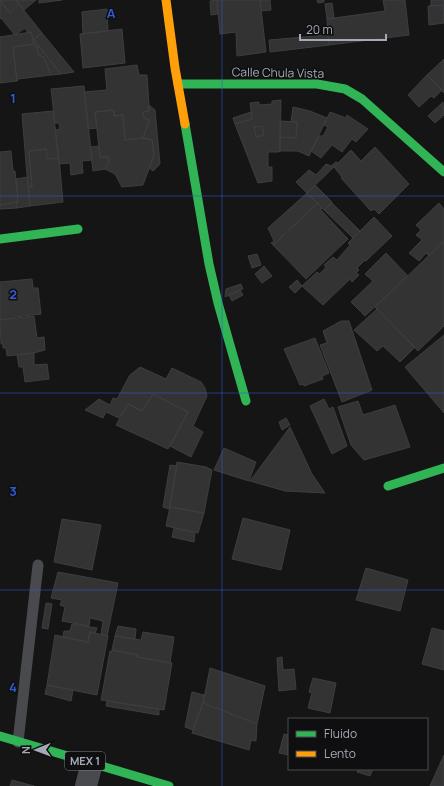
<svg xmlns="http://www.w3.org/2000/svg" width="444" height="786" font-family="Manrope,sans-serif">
	<rect width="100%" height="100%" fill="#151515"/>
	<path fill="#333334" stroke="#3d3e41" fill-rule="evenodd" d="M0,0L10,13L19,4L42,33L33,40L31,32L28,33L25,28L15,35L1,18L0,19Z
		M0,0H16L19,4L10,13Z
		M16,0H36L24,10Z
		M39,0H62L39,3Z
		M217,0H260L266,52L237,56L236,32L220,34Z
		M217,0L218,14L211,15L210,1Z
		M260,0H270L271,10L261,11Z
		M317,0H324V2L318,3Z
		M383,0H405L409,35L329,45L327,19L385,11Z
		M431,0H444V10L443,5L431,6Z
		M332,3L334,18L327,19L325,4Z
		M443,5L444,23L429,25L428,6Z
		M107,9L108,31L83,34L82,12Z
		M122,29L125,63L83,68L80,34Z
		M31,32L34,44L13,47L17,81L0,83V37Z
		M42,33L74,72L61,74L34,40Z
		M328,35L329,45L270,52L269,40Z
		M33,40H34L61,74L51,75L44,57L38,55L37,46L35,47Z
		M34,44L35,47L37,46L38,55L44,57L51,75L18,79L17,81L13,47Z
		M444,59V93L427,75Z
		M137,65L139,75H147L149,105V111L143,112L144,118L149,120L143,138L125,140L123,115L114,116V110L95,112L97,128L88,129L84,92L107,90L105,69Z
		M427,75L442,90L434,98L431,96L419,107L408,95Z
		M84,86L92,160L82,161L83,173L71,175L70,163L59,164L55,130L60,129L59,123H55L51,89Z
		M281,100L280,151L279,152H268V167H272V181L258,183L235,124L252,119L250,103L259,102V105L272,104V101ZM262,126L264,135L256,137L254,127Z
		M443,102L444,115L435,123L428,116Z
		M149,105L155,110L160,164L153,171L149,168L154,155L152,140L143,138L149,120L144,118L143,112L149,111Z
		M293,107L310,111L327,118L309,156L298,151H280V137L296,138L297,122H291Z
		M114,110V116L123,115L125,140L142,138L152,140L154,155L143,185L122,187L115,174L105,169L109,162L108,157H100L95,112Z
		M53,111L59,158L47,159L46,149L29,151L32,187H28L22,114Z
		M251,112L252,119L235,124L233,118Z
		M330,112L346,118L347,115L368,129L356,142L352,139L342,152L332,145L321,158L311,151L319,136H323L328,127L324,125Z
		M280,121L297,122L296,138L280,137Z
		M262,126L264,135L256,137L254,127Z
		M99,146L100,157H108L109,162L105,169L93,171L90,147Z
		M375,147L409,184L379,214L374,209L371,211L341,178L342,177L334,167L351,150L361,161Z
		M46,149L47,159L59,158L63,202L30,206L28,187H32L29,151Z
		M11,151L13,171H15L18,202L0,205V152Z
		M336,162L338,163L307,193L296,182L309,170L316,175L326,164L331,166Z
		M28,177L30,206L17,208L16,202H18L16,179Z
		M315,185L332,202L324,210L307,193Z
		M307,193L318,203L273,245L271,243L274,241L268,228Z
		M16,202L17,208L0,209V205Z
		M318,203L322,208L320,209L348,239L306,279L273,245Z
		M332,203L360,231L353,238L324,210Z
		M439,203L444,209V241L429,256L426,253L419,261L409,253L422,240L416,235L421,230L416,225Z
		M374,217L392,236L366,261L365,260L357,268L359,270L356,273L359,275L352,282L350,279L323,305L302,286L317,272L320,274L326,267L324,265L333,257L337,260L350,245L348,243Z
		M444,241V326L418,351L375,307Z
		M386,253L408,276L365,316L351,302L373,281L365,274Z
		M257,254L261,265L252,268L248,256Z
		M264,266L272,276L262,283L255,274Z
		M32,279L33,288H38L41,314L14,317L15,318L0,320V282Z
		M297,280L302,286L295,293L289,287Z
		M241,284L243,289L225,297L226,289Z
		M240,290L243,295L232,301L229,295Z
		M377,309L415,347L400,362L383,346L377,351L354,330Z
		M34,316L37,338L44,337L45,350L34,353L7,356L6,348H3V344H1L0,320Z
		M341,321H349L372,390L342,402L320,345L327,343L323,331Z
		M444,335V413L405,367Z
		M315,338L329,373L322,376L323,379L304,386L303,384L300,385L284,349Z
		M34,353V365L47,364L49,379L25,382L23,367H19L17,355Z
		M140,367L166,379L172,368L201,382L205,388L207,396L193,426L203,432L191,457L170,446L188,412L153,394L142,411L128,404L119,418L106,412L103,418L85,410L99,399L110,405L113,398L117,399L130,375Z
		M153,394L188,412L168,449L116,425L128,404L142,411Z
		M324,399L329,409L333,407L347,446L332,454L310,406Z
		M358,401L363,415L395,405L410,447L364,460L351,445L338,407Z
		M286,418L290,425L282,430L279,422Z
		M290,427L312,474L325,493L285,491L250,481Z
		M224,448L256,462L249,481L214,470Z
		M177,462L206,467L212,470L204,513L170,507Z
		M170,465L177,466L169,509L163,507Z
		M170,507L204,513L198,533L166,526Z
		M243,518L290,530L281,570L232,559Z
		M62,519L101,525L92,570L54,562Z
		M174,528L195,532L194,542L172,537Z
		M366,568L408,580L400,611L356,600Z
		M58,572L118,583L107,636L101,635L103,621L90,618L89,626L62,621L65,607L60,605L62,600L51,598Z
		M46,603L52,604L48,629L42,628Z
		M72,624L97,628L95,633L90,632L88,642L63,637L64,631H70Z
		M118,626L136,629L135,639L115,636Z
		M432,628L444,631V670L422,664Z
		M90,632L108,636L97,695L47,685L55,635L88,642Z
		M143,632L174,637L170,663L137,657L138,655L112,650L115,636L141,640Z
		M112,650L138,655L137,657L172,663L164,710L101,700L110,651L112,652Z
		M282,657L283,670L294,669L296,689L279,691L277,658Z
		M210,668L265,686L257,724L203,703Z
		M313,678L336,683L330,713L308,708L312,693L309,692Z
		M47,685L73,690L71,701L45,694Z
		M192,692L204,695L203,703L193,730L185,727Z
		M107,701L159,709V715L106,706Z
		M203,703L257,724L256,741L251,740L249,750L192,733Z
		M284,734L289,735V755L279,753Z
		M444,755V786H430Z
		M358,769H373L370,776L357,772Z
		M12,780L34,786H10Z"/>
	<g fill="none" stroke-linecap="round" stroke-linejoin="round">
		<path stroke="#494a4e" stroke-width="11" d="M18,742L38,565"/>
		<path stroke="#494a4e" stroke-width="22" d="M86,786L92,763"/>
		<path stroke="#30b455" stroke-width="9" d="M178,84H317L345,89L362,99L444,172
			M185,124L209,264L218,303L246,401
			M0,239L78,229
			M388,486L444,468
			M0,736L169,786"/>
		<path stroke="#ff9f0a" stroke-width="9" d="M166,0L175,68L185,124"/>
	</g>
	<path fill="none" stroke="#315cd3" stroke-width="1" stroke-opacity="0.55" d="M222,0V786M0,196H444M0,393H444M0,590H444"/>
	<g text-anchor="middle" stroke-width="3" stroke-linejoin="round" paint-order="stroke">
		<rect fill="#0f0f11" stroke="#787c84" stroke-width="1" x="65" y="752" width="40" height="18" rx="3"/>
		<g font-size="11" font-weight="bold" fill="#a5abb6">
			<text x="85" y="765">MEX 1</text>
		</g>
		<g font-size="12" fill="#a5abb6" stroke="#0f0f11">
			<text transform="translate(278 73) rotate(1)" y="4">Calle Chula Vista</text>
		</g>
	</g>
	<g font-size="13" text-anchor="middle" font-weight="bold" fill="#315cd3" stroke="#0f0f11" stroke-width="3" stroke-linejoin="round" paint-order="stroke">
		<text x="111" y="18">A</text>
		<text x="13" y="103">1</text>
		<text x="13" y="299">2</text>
		<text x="13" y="496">3</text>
		<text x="13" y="692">4</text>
	</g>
	<rect x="288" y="718" width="140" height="52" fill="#0f0f11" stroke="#4b4d53"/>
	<rect x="296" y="731" width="20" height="6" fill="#30b455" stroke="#4b4d53"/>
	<text x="324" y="738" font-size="12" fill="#a5abb6">Fluido</text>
	<rect x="296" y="751" width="20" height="6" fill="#ff9f0a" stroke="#4b4d53"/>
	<text x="324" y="758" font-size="12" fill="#a5abb6">Lento</text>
	<g transform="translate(36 750) rotate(269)" stroke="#0f0f11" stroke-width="3" paint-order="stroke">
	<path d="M0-3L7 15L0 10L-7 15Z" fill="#a5abb6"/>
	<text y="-6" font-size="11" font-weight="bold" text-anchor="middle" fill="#a5abb6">N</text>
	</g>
	<path d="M300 34v6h86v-6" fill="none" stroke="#a5abb6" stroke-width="2"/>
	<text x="306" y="34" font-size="12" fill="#a5abb6" stroke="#0f0f11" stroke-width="3" paint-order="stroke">20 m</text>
</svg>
